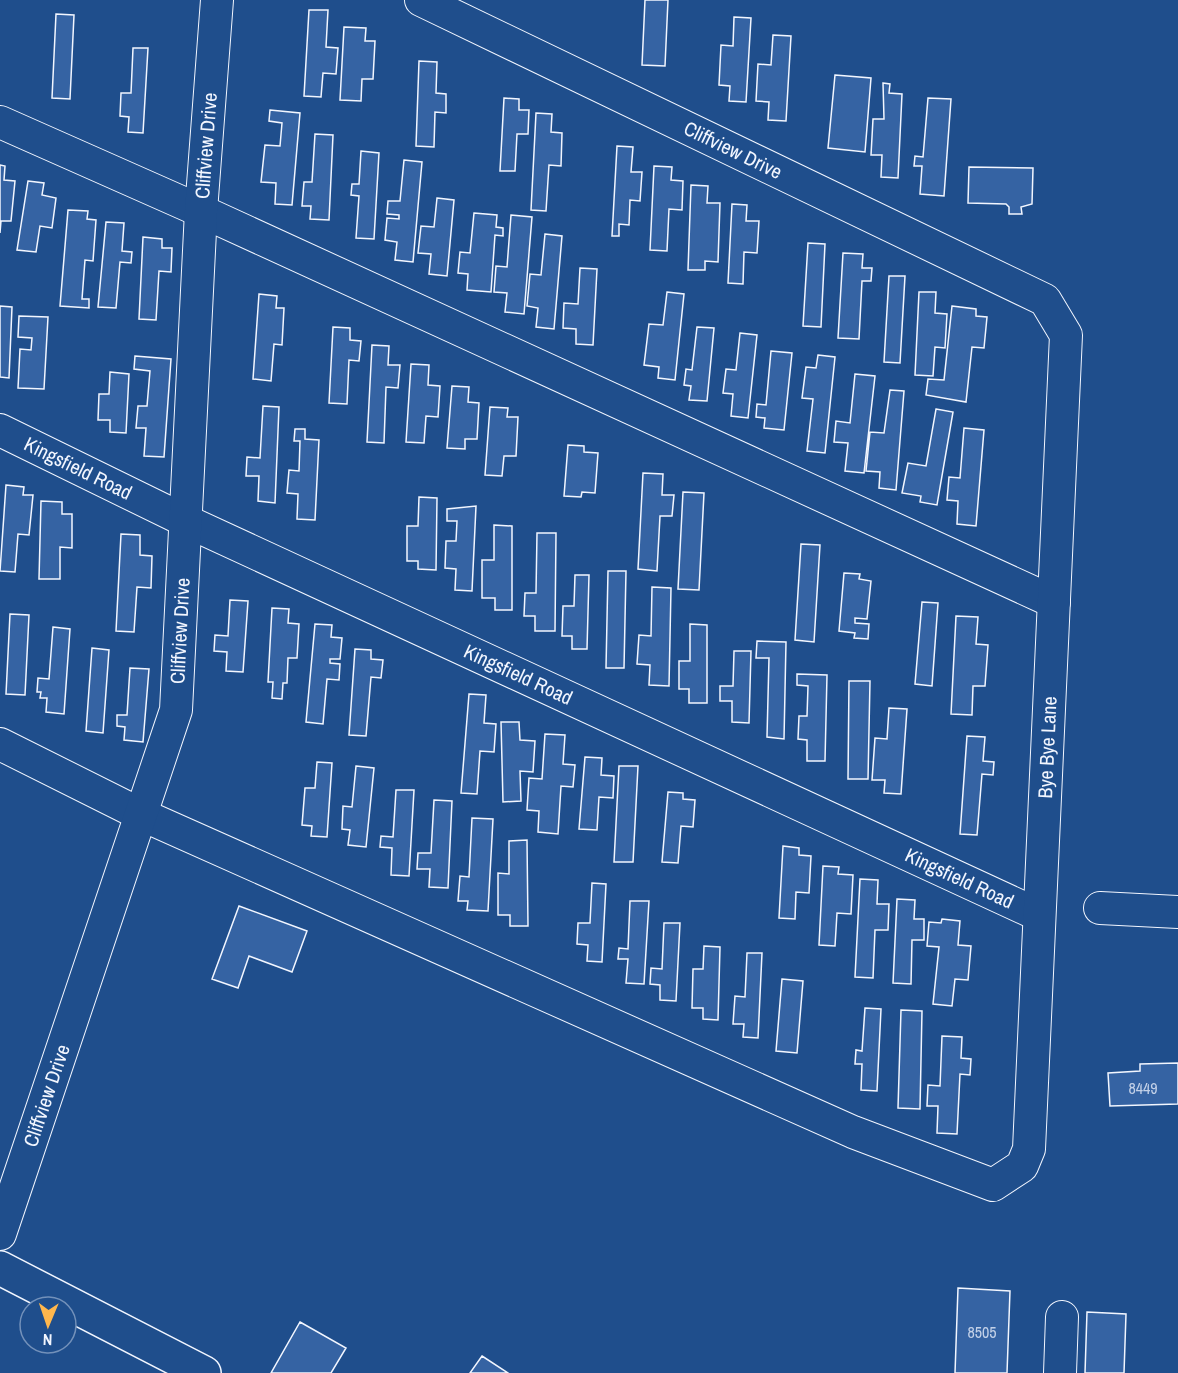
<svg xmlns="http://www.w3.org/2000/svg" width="1178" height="1373" font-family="'Archivo Narrow',sans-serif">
	<rect width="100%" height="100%" fill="#1f4e8c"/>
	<path fill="#3563a3" stroke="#f2f6ff" stroke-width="1.5" d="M645,0H668L665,66L642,65Z
		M309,10H328L326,47L338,48L336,74L323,73L321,97L304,96Z
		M56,14L74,15L70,99L52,98Z
		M734,17L751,18L746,102L729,101L730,86L719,85L721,45L733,46Z
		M344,27L366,28L365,41H375L373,79H362L361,101L340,100Z
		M773,35L791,36L786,121L768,120L769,102L756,101L758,64L771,65Z
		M133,48H148L143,133L128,132L129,117L120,116L121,93H131Z
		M419,61L437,62L436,93L446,94V113L435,112L434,147L416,146Z
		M835,75L871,78L865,152L828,148Z
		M883,83L890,84L889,93L902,94L898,178L881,177L882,155H871L873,119H884Z
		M504,98L519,99V110H529L528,134H517L515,171H500Z
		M928,98L951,99L944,196L920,194L922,166H914L915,156L923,157Z
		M270,110L300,113L292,205L275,204L276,183L261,182L265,145L280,146L282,123L269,121Z
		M536,113L552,114L551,132L562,133L561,166L549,165L546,211L531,210Z
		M315,134L333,135L329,220L310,219L311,206H302L304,182H312Z
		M617,146L633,147L631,172H642L640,201L630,200L629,225L619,224V236H612Z
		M361,151L379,153L374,239L356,238L359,196L351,195L352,184H359Z
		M404,160L422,162L413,262L395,260L397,242L385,240L387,218L399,219V215L387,214L388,201H400Z
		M0,165L5,166L4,180L15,181L11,221H1L0,233Z
		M654,166L672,167L671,180L683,181L682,210L669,209L667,251L650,250Z
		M969,167L1033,168L1032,204L1021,207L1022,214H1009V207L1006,204L968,203Z
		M28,181L44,183L42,195L56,198L52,228L40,226L36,252L17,250Z
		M691,185L708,186L707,203H720L718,262L705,261V270H688Z
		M437,198L454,200L447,276L429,274L431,254L418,253L421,226L434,227Z
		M732,204L747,205L746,221H759L757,253L744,252L743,284L728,283Z
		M68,210L88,211L87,219L96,220L93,261L85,260L82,299H89V308L60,306Z
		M474,213L497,215L496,227L503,228V236L495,235L491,292L467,290L468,274L458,273L460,252L470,253Z
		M511,215L532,217L524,314L505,312L507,293L494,292L496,266L507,267Z
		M106,222L124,223L122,251L132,252L131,263L120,262L116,308L98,307Z
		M545,234L562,236L554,329L536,327L538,308L527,306L530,274L541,275Z
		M143,237L162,239V248H172L171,272L159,271L156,320L139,319Z
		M808,243L825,244L821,327L803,326Z
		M843,253L863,254L862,268H872L871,281H862L859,339L838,338Z
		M580,268L597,269L593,345L576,344V329L563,328L564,303L578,304Z
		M889,276H905L900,363L884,362Z
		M667,292L684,294L675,380L658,378L659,367L644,365L649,324L663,325Z
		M919,292H936L935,313L947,314L945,348L935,347L933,376L915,375Z
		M259,294L277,296L276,308H284L282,345L274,344L271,381L253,379Z
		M0,306L12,307L9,378L0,377Z
		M952,306L976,309V316L987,317L984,348L972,347L966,402L926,395L928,379L944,380Z
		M19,316L48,317L44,389L18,388L20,349L31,350L32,338L18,337Z
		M333,327L350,328V340L361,341L359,361L349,360L347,404L329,403Z
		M697,327L714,328L707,401L689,400L691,386L684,385L686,369L692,370Z
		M740,333L757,335L748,418L731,416L733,394L723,393L726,369L736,370Z
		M372,345L389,346L388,365H400L398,388L386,387L384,443L367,442Z
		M771,351L792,353L784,430L764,428L765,418L756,417L757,404L766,405Z
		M818,355L835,357L825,453L807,451L813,399L802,398L806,367L816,368Z
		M135,356L171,359L164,457L144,456L146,428H136L138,406H147L150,371L134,369Z
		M411,364L429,365L428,385L440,386L438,417L426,416L424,443L406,442Z
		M110,372L129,374L126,433L110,432V420H98L99,394H109Z
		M855,374L875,376L864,473L845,471L848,443L834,442L836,421L850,423Z
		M452,386L469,387L468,402L479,403L477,439H465V449L447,448Z
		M890,390L904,391L896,490L879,488L880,472L866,471L870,432L884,433Z
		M263,406L279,407L275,503L258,501L259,476H246L247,457L260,458Z
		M490,407L508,408L507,417H518L516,456H504L502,476L485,475Z
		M936,409L953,412L937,505L920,502L921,496L902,493L908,463L926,466Z
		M964,428L984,430L976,526L957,524L958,501L947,500L949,477L960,478Z
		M295,429H305V439L319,440L315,520L297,519L298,494L287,493L289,470L299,471L300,441H294Z
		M568,445L584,446V452L598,453L595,493L582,492L581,497L564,496Z
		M643,473L663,474L662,495H674L672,516H660L657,571L638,569Z
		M6,485L24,487L23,495H33L29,535L18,534L15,572L0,571Z
		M683,492L704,493L699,590L678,589Z
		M419,497L437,498L436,570L418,569V561H407V526H418Z
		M41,501L62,502V514H72V548L60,547V579H39Z
		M476,506L472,591L455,590L456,569L445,568L446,541H456L457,521H447V509Z
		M494,525L512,526V610H495V598H482V560H494Z
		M537,533H556L555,631H535V616H524L525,593H536Z
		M121,534L140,535V555L152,556L151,588L137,587L134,632L116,631Z
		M801,544L820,545L814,642L795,640Z
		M608,571H626L624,668H606Z
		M844,573L860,574L859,579L871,581L867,619L855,618V623L869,624L868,639L854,638L855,633L839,631Z
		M575,575H589L587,649H572V636H562L563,606H574Z
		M652,587L671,588L669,686L649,685L650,665L637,664L639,635L651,636Z
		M230,600L248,601L243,672L226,671L227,652L214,651L215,635L228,636Z
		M922,602L938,603L932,686L915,684Z
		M272,608L289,609L288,623L299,624L297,658H288L287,683H283L282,699L272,698L273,682H268Z
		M10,614L29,615L25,695L6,694Z
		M956,616L978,617L976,644L988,645L985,686H973L972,715L951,714Z
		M315,624L332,625L331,637L342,638L340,659H330V663L340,664L339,680L327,679L323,724L306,722Z
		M690,624L707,625V703H689V689H679V661H690Z
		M53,627L70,629L64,714L46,712L47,698H40L41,692H37L38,678L49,679Z
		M757,641L786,642L784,739L767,737L769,658H756Z
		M92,648L109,650L103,733L86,731Z
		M355,649L371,650V659L383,660L381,678L371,677L366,736L349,735Z
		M734,651H751L749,723L732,722V701H720V686H733Z
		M130,668L149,669L143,742L124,740L125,727L117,726V715H127Z
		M797,674L827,675L825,761H807V740L798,739L799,716H807L808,686L797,685Z
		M849,681H870L868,779H848Z
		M469,694L486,695L484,723L496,724L494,752L480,751L477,794L461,793Z
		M889,708L907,709L901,794L884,793L885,780H872L875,738L887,739Z
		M501,722H519L520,740L535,741L533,772L520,771L521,801L503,802Z
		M545,734L565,735L563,764L575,765L573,787L561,786L558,834L538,832L539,811L527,810L529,778L542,779Z
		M967,736L985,737L983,761L994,762L993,775L982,774L977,835L960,834Z
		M585,757L602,758L601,775L614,776L613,798L599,797L597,830L579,829Z
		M317,762L332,763L327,837L311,836L312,826L302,825L305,788H315Z
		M356,766L374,768L366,847L348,845L350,830L342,829L343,806L352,807Z
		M619,766H638L633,862H614Z
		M396,790H414L409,876L391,875L392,848L380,847L381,836L393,837Z
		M668,792L683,793V799L695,800L693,827L681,826L678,863L662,862Z
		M434,800L452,801L448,888L429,887L430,869H417L418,853H431Z
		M472,818L493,819L488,911L467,910L468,901H458L460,876L469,877Z
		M527,840L528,926H510V915H498V873L509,874V841Z
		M783,846L799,848V855L811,856L809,893L796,892L795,919L779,918Z
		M823,866L839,867L838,874L853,875L851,914L837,913L835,946L819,945Z
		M860,879L878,880L877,904H889L888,930H875L873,978L855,977Z
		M592,883L606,884L602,962L587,961L588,945L577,944L578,923H590Z
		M897,899L915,900L914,919H924V940H912L911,984L893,983Z
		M630,901H649L644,984L626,983L628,959H618L619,948L628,949Z
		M239,906L307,931L292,972L249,956L238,988L212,979Z
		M942,919L960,921L958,945L971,946L968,980L955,979L952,1006L933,1004L939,947L927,946L929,922L941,923Z
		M664,923H680L676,1001L660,1000V985L650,984L651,968L662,969Z
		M704,946L720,947L718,1020L703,1019V1008H692L693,969H703Z
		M747,953H762L758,1038L743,1037L744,1024H733L735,996L745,997Z
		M782,979L803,981L797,1053L776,1051Z
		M865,1008L881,1009L877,1091L861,1090L862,1064H855L856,1050L862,1051Z
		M901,1010L922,1011L920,1109L898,1108Z
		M942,1036L962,1037L961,1058L971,1059L970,1075L960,1074L957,1134L937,1133L938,1106H927L928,1085L940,1086Z
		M1178,1063V1104L1110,1106L1108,1073L1140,1071V1064Z
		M958,1288L1010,1291L1007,1373H955Z
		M1087,1312L1126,1314L1124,1373H1085Z
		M300,1322L346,1348L331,1373H271Z
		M482,1356L508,1373H470Z"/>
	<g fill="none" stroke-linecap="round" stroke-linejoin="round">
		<g stroke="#f2f6ff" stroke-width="34">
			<g id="minor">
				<path d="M0,122L201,211L1054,602"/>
				<path id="s1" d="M0,430L186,521L1039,915"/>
				<path id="s2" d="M0,744L140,814L853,1132L993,1185L1022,1166L1029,1149L1066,335L1045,300L421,0"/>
				<path d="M1100,908L1178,912"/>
				<path id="s3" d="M0,1234L176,710L201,211L217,0"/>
				<path d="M1060,1373L1062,1317"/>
			</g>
		</g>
		<g stroke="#f2f6ff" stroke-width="36">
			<path id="major" d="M0,1268L204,1373"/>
		</g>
		<use href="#minor" stroke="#1f4e8c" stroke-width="32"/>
		<use href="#major" stroke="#1f4e8c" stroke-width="33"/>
	</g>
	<g text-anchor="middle" stroke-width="4.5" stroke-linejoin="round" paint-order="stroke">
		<g font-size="16" fill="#c3d1e8">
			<text x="1143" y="1094">8449</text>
			<text x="982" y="1338">8505</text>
		</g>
		<g font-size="20" fill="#f2f6ff" stroke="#1f4e8c">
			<text dy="7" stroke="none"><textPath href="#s3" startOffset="1118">Cliffview Drive</textPath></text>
			<text transform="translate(733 150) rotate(26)" y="7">Cliffview Drive</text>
			<text dy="7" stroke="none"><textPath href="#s1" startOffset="87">Kingsfield Road</textPath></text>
			<text dy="7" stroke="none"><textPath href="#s3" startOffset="632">Cliffview Drive</textPath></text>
			<text dy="7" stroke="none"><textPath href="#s1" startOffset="573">Kingsfield Road</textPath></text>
			<text dy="7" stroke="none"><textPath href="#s2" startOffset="1542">Bye Bye Lane</textPath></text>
			<text dy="7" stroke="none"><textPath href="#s1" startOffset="1059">Kingsfield Road</textPath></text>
			<text dy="7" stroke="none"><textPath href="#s3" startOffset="146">Cliffview Drive</textPath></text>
		</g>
	</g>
	<g transform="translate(48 1325) rotate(182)"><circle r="28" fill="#1f4e8c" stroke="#7391ba" stroke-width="1.5"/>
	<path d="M0-4.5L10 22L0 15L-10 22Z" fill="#ffb74d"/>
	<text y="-9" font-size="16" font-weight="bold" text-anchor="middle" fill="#f2f6ff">N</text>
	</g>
</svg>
